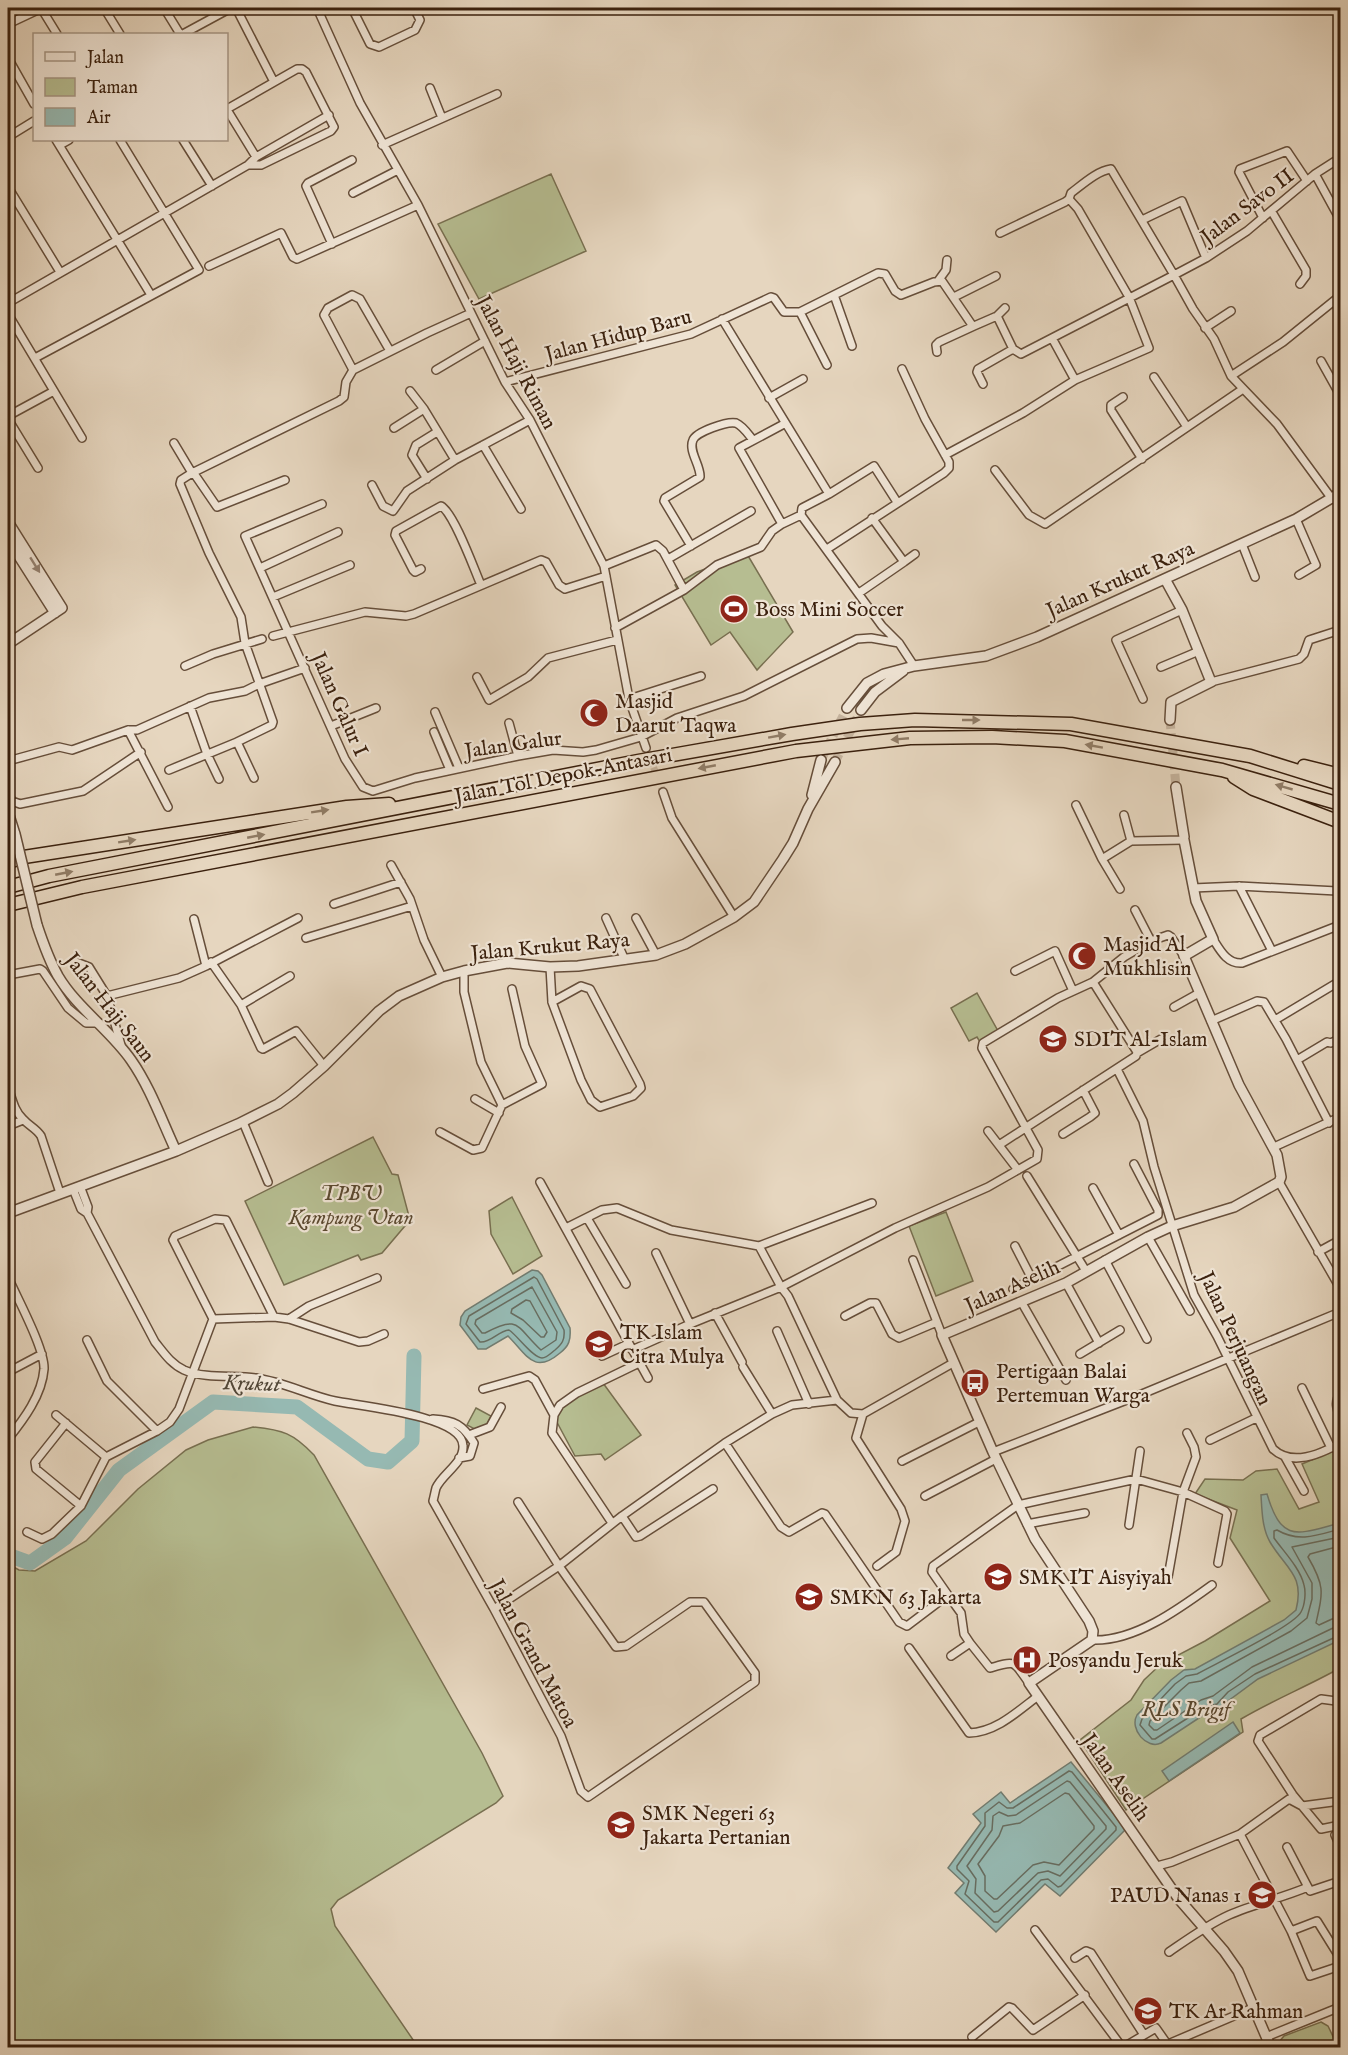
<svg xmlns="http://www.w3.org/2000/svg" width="1348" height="2055" font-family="'IM FELL English',serif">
	<rect width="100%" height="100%" fill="#e6d6bf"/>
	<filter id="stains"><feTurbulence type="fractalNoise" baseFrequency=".00333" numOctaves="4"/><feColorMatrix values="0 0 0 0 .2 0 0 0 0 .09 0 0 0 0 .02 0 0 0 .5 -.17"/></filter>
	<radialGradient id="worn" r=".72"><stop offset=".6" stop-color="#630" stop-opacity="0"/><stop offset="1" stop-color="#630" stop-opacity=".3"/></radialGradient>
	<path fill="#b6bd91" stroke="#786f50" stroke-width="1.5" d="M551,174L586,251L479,299L438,224Z
		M747,554L793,632L757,670L730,632L711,645L675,585L697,572Z
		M977,993L998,1031L980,1042L977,1037L969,1041L951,1008Z
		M373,1137L392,1174L398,1175L410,1220L382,1253L361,1260L358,1255L284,1285L245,1201Z
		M512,1197L542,1256L513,1274L491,1234L489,1211Z
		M946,1212L973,1281L936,1296L909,1226Z
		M603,1383L641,1435L605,1460L601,1454L575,1456L551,1411L581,1390Z
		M476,1408L491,1416L482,1433L467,1425Z
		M253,1427C283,1430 293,1433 314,1455L482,1753L503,1796L496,1803L338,1900L331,1909L335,1926L418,2047H8V1564L19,1570L35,1571L86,1541L138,1489L186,1450L208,1440Z
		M1340,1448V1668C1308,1686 1273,1700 1241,1719L1243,1732L1126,1810L1080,1740L1131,1700L1144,1680L1161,1664L1205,1641L1270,1601L1230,1538L1237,1510L1195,1494L1205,1479L1243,1480L1256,1471L1277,1469L1299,1509L1319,1502L1302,1464Z
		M1321,2022L1328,2026L1338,2047H1280L1279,2042L1284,2036Z"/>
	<path fill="#96b9b2" stroke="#727c70" stroke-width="1.5" d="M532,1270L538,1271L542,1275L570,1328C571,1340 569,1346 560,1353C534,1375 527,1355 508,1336L486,1349H478L460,1325L461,1317L465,1311Z
		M1267,1494C1282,1544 1297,1534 1340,1523V1640L1258,1679L1224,1704L1228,1715L1220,1719L1215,1710L1208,1712L1161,1743C1147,1750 1129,1729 1137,1715L1171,1680L1184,1670L1195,1669L1284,1620L1296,1610C1305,1575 1286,1569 1270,1542C1262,1528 1262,1511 1261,1495Z
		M1233,1722L1240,1733L1169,1781L1162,1771Z
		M1071,1762L1126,1829L1060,1896L1045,1884L996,1932L955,1893L964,1883L948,1868L981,1823L973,1814L1001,1792L1010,1803Z"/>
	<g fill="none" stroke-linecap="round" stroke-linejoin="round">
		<path stroke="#686d60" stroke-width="1.5" d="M534,1277L537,1279L564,1330C565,1340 562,1344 555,1350C551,1353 547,1358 542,1358C533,1358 518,1336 509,1330C498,1331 491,1343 480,1342L466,1324L469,1316Z
			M532,1287L557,1332L556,1340L541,1350C516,1327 520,1314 485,1333H482L475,1324L476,1320Z
			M526,1300L530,1301L547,1332L544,1337H541L523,1320L511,1313L512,1309Z
			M1340,1529C1318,1535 1299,1543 1277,1530L1274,1531V1538C1284,1552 1300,1568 1304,1585C1306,1592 1305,1605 1301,1612C1294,1626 1215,1664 1197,1674L1186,1676L1175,1684L1142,1719L1140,1725L1152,1739H1155L1205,1707L1217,1704L1228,1692L1255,1674L1340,1635
			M1340,1537L1292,1547L1312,1583V1599L1307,1618L1291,1631L1201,1681L1189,1683L1181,1690L1150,1721L1149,1725L1154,1730H1157L1201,1700L1213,1696L1252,1667L1333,1628L1340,1627
			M1340,1546L1310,1554L1308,1557C1325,1586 1323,1592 1316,1623L1319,1625L1332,1619L1340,1618
			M1069,1771L1072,1772L1116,1827V1830L1061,1886L1058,1887L1048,1879L1041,1880L998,1922H994L965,1894L969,1881L957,1869V1866L985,1826V1813L999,1802L1007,1808H1013Z
			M1067,1781L1070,1782L1106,1826V1829L1060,1876L1048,1871L1038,1873L998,1911L994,1912L975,1893L976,1879L967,1866L992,1830L993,1816L999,1812L1008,1816L1016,1815Z
			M1065,1793L1069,1794L1094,1826V1829L1059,1865L1044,1862L1033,1865L997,1899H994L985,1891V1876L978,1864L999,1836L1003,1826L1020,1823Z"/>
		<path stroke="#96b9b2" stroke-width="15" d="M8,1555L30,1563L65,1538L119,1470L213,1402L297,1407L368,1459L388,1462L412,1441L414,1356"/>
		<path stroke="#c4b29c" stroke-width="7" stroke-dasharray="7 3.5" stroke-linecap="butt" d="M646,748L663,792"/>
		<path stroke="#c4b29c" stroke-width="9" stroke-dasharray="9 4.5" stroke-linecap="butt" d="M1170,720L1176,787
			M821,760L847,708
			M835,762L861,710"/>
		<g stroke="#664e3a" stroke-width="10">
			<path id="minor" d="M41,8L57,34
				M104,8L120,34
				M164,8L180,34
				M236,8L274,82
				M317,8L360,103L418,205L505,382L530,420L604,566L629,699L646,748
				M352,8L370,44L379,47L415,30L420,20L414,8
				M8,24L42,8
				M183,34L231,8
				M8,58L34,104
				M430,88L442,118
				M226,108L256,157
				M227,109L297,69H302L306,72L334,127L331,131L261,165H248
				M8,137L34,121
				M56,140L151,295
				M183,140L212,186
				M60,145L69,140
				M382,145L497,94
				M1315,174L1338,216
				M8,187L60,272
				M353,193L398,170
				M1272,212L1306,270V276L1300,284
				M1263,218L1239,172L1240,169L1287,151L1307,181
				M1142,220L1182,201L1206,258
				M1000,233L1065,202L1069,199L1071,193C1083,184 1097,171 1111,169L1174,275L1206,258L1247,231L1315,174L1340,158
				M332,244L306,186L308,183L352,160
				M209,266L281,233L293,257L297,259L418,205
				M938,281L946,270L947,260
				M834,295L852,346
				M954,297L996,276
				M8,303L248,165L256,157L329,115
				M800,312L827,365
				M8,314L82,438
				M997,316L1005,308
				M722,319L829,494L802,508L801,515L882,626L899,643L914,666
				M1205,328L1231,311
				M1052,338L1075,380
				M937,352L936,345L939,342L974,326
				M35,358L199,270L120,140
				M1321,361L1340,395
				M353,370L324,315L328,308L352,295L360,299L390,351
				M353,370L427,333L471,313
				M436,370L485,341
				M1231,376L1283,342L1340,296
				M1154,377L1187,427
				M505,382L691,334L771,297L774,298L784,312H800L878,273L885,274L895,291L901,295L934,282L942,281L972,325L974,326L997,316L1013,349L1021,354L1174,275L1193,309L1214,339L1231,376L1277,424L1332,499
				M983,384L977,372L978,369L1013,349
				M410,391L424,409L455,460
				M1123,397L1111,405V410L1142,459
				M769,398L803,379
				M8,416L54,391
				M8,419L38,468
				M394,428L424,409
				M174,443L192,473
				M483,445L521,509
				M945,455L1023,413L1075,380L1149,348L1129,297L1078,209L1069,199
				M995,470L1029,515L1045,524L1243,389
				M193,472L217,507L285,480
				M427,479L412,455L416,445L437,432
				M372,485L383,506L393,511L407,491L455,460L530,420
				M829,494L874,466L897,502
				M322,504L245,536L345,759L363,787L373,791L415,778L518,756L553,750L583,752L596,750L641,737L677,718L744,696L857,639L871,638L899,643
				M1296,519L1316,565L1299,575
				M782,524L739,448L784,424
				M1242,544L1255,577
				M691,546L664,501L665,498L700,477C701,466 688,451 693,440C696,432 727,421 736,423C743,426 748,434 753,440
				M827,549L944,473L949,468V462L925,419L902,369
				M668,559L751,511
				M904,562L915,554
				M604,566L656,545L663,551L684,590
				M260,568L338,532
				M421,569L415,572L413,570L395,535L396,531L441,506C454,513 474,569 481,585
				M859,593L904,562L872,518
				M273,597L350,565
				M615,628L684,590L717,565L761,547L772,531L782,524L801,515
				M273,636L365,612L406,616L414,614L541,560L546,562L559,585L565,589L606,576
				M185,666L213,654L262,639
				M1161,667L1199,651
				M477,677L489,700L528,677L548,658L617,640
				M1211,682L1299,659L1304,654L1309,640L1340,630
				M629,699L701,676
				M1143,699L1116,640L1182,610
				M190,706L207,754L219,779
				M435,712L459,768
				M509,723L518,756
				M331,726L376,708
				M128,730L168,807
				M434,732L450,770
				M237,742L272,725L273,722L245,643L241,617L209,553L180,484L181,480L192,473L339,401L344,397L346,382L353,370
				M8,761L59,747L72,750L128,730H137L209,698L245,691L259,684L305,668
				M169,770L237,742L254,778
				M8,792L12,801L20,804L83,791L141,752
				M663,792L672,818L734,917
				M1076,805L1102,859
				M1124,815L1131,841L1184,840V838
				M391,865L410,899L424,940L442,977
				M1239,886L1272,951
				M1193,888L1239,886L1337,891
				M1120,889L1102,859L1131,841
				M334,904L401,882
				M1135,910L1151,941
				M606,918L625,960
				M636,918L656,955
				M194,919L206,966
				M306,938L412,906
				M1213,939C1220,950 1227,964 1242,963L1340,925
				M76,962L89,967L107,996L121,1045
				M211,962L241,1005L261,1048L263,1049L296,1031L324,1066
				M550,967L552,1002L581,1080L591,1100L600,1107L633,1096L641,1088L640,1084L590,989L581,986L552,1002
				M464,971V992L481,1062L502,1105
				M1015,971L1055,951L1073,991
				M8,975L40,969L43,971L68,1008L86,1023H99
				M107,996L179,978L206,966L298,918
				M241,1005L290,976
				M1174,1007L1199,993
				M1275,1020L1340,981
				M1211,1021L1257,1001L1264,1002L1286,1039L1329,1123
				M1137,1053L1161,1039
				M1297,1060L1327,1042L1331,1043L1340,1038
				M1117,1069L1143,1121L1154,1167L1194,1295L1217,1336L1273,1449C1292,1467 1321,1454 1340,1443
				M8,1087C12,1098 14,1111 23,1119C29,1126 36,1128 41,1136L60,1193
				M475,1099L499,1113
				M243,1122L268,1182
				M8,1126L23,1120
				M988,1131L1018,1170
				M440,1132L473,1150L482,1148L502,1105L542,1084L525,1046L512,989
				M1063,1134L1090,1117L1095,1113L1083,1090
				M999,1145L1136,1056L1137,1052L1093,982
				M1274,1147L1340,1117
				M1027,1176L1086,1271
				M540,1182L648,1378
				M1279,1182L1340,1288
				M80,1186L88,1207L87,1213
				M1093,1188L1119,1235
				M73,1189L81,1209L87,1213L155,1342C164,1353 171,1364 184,1370C205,1379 234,1375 256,1378C284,1382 308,1395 335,1401C358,1406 463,1415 463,1446C464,1463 442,1474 436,1488C435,1492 434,1497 433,1501L494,1609L561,1736L581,1791L588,1797L755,1682V1673L704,1602H690L626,1646L616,1647L559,1566L518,1502
				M587,1218L626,1284
				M566,1228L602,1210L617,1208L671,1230L759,1246
				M1148,1237L1190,1311
				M1015,1246L1032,1279
				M1318,1252L1340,1240
				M656,1253L690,1324
				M913,1260L942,1335
				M1105,1260L1147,1339
				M8,1277C17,1298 45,1349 44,1369C42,1395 24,1419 8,1439
				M1066,1283L1099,1343
				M1013,1289L1158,1215V1210L1134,1164
				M1022,1303L1066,1380
				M715,1313L742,1362
				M845,1316L870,1303H876L892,1334L899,1338L937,1322
				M213,1319L173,1240L175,1236L215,1219L226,1220L274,1317
				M289,1319L309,1306L377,1278
				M777,1331L809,1404
				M87,1340L107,1381L157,1431
				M632,1350L690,1324L781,1287L895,1228L988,1187L1037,1159L1038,1150L982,1048L983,1043L1058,998L1093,982L1124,957L1151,941L1168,935L1171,937L1184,956
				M1080,1354L1120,1330
				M602,1356L628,1344
				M743,1367L772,1414
				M8,1372L42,1354
				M1302,1388L1331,1448
				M483,1389L529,1376L535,1380L554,1415
				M1340,1394C1334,1402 1337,1409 1340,1417
				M837,1400L788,1296L781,1287L759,1246L872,1203
				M863,1414L856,1438L901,1509L905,1521L896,1552L877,1566
				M56,1415L106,1457
				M433,1419C454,1420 463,1425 474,1443L470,1456L459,1458
				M66,1423L35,1462L36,1469L81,1506
				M469,1435L490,1427L501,1407
				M1210,1440L1256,1418
				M725,1443L781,1527L789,1532L822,1513L825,1514L899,1622L907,1626L948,1595L961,1613L964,1634L970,1643
				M993,1452L1142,1394L1340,1312
				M1285,1457L1304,1491
				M8,1458V1459
				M902,1461L979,1422
				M925,1496L996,1459
				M622,1516L636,1537L640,1536L713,1489
				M612,1523L552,1433L554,1415L560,1405L577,1393L639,1363
				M1027,1524L1085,1513
				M1129,1525L1140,1451
				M27,1532L42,1539L52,1534L81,1506L106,1457L157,1431L170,1422L179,1409L213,1319L274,1317L289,1319L359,1342L368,1341L384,1334
				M1168,1577L1183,1492L1196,1457L1194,1447L1187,1433
				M948,1595L932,1572L933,1566L1018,1505L1136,1479L1183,1492L1225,1511L1227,1514L1218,1563
				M494,1609L559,1566L622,1516L725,1443L772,1414L792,1405L837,1400L851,1413L863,1414L953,1363
				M1092,1640C1134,1642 1179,1609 1212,1585
				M909,1648L969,1733C996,1732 1017,1712 1038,1696
				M951,1656L970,1643L990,1668C1017,1660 1013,1661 1029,1683
				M1340,1699L1336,1701L1321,1699L1260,1735L1258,1741L1293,1795L1321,1829L1340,1825
				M1240,1834L1291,1931L1317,1921L1340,1958
				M1335,1835L1340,1846
				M1287,1847L1310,1891L1340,1881
				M1157,1866L1172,1862L1240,1834L1289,1799L1302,1806L1340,1801
				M1035,1930L1122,2047
				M1291,1931L1310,1976L1340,1966
				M1169,1952C1188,1939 1207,1925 1229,1915C1254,1904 1282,1898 1308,1887
				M1075,1958L1086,1951L1091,1953L1144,2035
				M972,2037L1009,2007L1012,2008L1033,2030L1085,1995
				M1266,2037L1340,2007
				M1168,2044L1255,2007
				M965,2048L966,2046
				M1122,2048L1156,2028L1170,2048"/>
		</g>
		<g stroke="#664e3a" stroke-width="12">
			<path id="tertiary" d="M8,522L62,608L8,644
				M8,539L55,613
				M1165,579L1182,610L1211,682L1171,702L1170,720
				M847,708L867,683L884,674L914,666L986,656L1037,637L1296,519L1340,493
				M861,710L875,692L903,671
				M1176,787L1184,837
				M812,795L821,760
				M8,812L15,834
				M1184,840L1196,901L1213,939L1184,956L1239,1085L1277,1155L1281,1177L1279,1182L1234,1207L1172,1226L1148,1237L1066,1283L942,1335L993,1452L1035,1539L1089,1621L1093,1631L1092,1640L1029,1683L1178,1898L1224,1951L1238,1971L1271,2048
				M37,925C43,943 49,960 58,976C77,1008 110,1030 131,1060C150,1087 162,1121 176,1151
				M8,1213L176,1151L238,1124L278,1104L293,1093L324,1066L379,1011L399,996L442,977L464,971L507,963L550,967L578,966L656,955L685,944L734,917L754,902L783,859L793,843L808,809L835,762"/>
		</g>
		<g stroke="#3b210e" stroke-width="15">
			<path id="motorway" d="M1304,766L1340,775
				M1234,777L1253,789L1340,822
				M8,862L24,857L347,807L389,804
				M8,887L49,876L638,761L792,734L860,724L915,720L1071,724L1250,756L1340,784
				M8,905L82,887L796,751L910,738L992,737L1065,741L1222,770L1340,804"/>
		</g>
		<use href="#minor" stroke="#efe4d5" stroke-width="7"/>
		<use href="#tertiary" stroke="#efe4d5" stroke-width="9"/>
		<use href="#motorway" stroke="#e6d6bf" stroke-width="12"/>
		<g stroke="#664e3a" stroke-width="12" stroke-linecap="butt">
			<path id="tertiary-bridge" d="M15,834L37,925"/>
		</g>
		<use href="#tertiary-bridge" stroke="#efe4d5" stroke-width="9"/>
	</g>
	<defs><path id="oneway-solid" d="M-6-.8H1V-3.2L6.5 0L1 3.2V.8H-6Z" transform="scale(1.5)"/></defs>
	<use fill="#958272" href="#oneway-solid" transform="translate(35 565) rotate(58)"/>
	<g fill="#907c66">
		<use href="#oneway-solid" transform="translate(971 720)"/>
		<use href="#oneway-solid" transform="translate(777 736) rotate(-10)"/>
		<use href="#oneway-solid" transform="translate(900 739) rotate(175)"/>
		<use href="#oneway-solid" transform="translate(1094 746) rotate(-170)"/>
		<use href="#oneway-solid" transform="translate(707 767) rotate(169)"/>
		<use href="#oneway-solid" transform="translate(1284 787) rotate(-164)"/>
		<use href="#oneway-solid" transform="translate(320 811) rotate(-9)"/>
		<use href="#oneway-solid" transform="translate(256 836) rotate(-11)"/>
		<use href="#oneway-solid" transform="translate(127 841) rotate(-9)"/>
		<use href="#oneway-solid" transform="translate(64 873) rotate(-11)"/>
	</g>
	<defs>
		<g id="stadium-disc" transform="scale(1.5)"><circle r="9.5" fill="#8f2418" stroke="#efe4d5"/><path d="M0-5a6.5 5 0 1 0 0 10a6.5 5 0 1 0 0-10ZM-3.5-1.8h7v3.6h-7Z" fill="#fff"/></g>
		<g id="mosque-disc" transform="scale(1.5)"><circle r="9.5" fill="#8f2418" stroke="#efe4d5"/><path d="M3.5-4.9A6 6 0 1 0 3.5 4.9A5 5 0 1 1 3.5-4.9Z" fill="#fff"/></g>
		<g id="school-disc" transform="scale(1.5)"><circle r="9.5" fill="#8f2418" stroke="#efe4d5"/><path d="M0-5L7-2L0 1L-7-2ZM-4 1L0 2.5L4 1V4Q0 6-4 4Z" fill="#fff"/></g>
		<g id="bus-disc" transform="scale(1.5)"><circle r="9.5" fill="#8f2418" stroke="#efe4d5"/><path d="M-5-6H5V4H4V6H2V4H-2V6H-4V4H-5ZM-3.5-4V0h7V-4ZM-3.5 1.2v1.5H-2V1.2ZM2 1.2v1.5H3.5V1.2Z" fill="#fff"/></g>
		<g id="hospital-disc" transform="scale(1.5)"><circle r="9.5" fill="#8f2418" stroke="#efe4d5"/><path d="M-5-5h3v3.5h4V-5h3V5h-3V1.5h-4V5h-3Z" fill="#fff"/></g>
	</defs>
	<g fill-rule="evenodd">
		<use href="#stadium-disc" x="734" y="609"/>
		<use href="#mosque-disc" x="594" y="713"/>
		<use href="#mosque-disc" x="1082" y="956"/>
		<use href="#school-disc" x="1053" y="1039"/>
		<use href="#school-disc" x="599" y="1344"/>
		<use href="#bus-disc" x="975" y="1383"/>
		<use href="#school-disc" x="998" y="1577"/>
		<use href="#school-disc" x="809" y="1597"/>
		<use href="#hospital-disc" x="1027" y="1660"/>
		<use href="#school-disc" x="621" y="1825"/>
		<use href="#school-disc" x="1262" y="1895"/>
		<use href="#school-disc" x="1148" y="2011"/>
	</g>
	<g text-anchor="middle" stroke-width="4.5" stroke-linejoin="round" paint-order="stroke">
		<g font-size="21" fill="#3b210e" stroke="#efe4d5">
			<text transform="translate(1247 206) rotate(-37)" y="7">Jalan Savo II</text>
			<text transform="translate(618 335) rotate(-15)" y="7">Jalan Hidup Baru</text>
			<text transform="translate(517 362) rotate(62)" y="7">Jalan Haji Riman</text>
			<text transform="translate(1120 579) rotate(-24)" y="7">Jalan Krukut Raya</text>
			<text transform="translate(340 704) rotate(66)" y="7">Jalan Galur I</text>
			<text transform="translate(513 744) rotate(-8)" y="7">Jalan Galur</text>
			<text transform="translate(563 775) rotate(-11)" y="7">Jalan Tol Depok–Antasari</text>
			<text transform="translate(550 946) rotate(-5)" y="7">Jalan Krukut Raya</text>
			<text transform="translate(110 1007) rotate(52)" y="7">Jalan Haji Saun</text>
			<text transform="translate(1012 1286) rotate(-24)" y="7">Jalan Aselih</text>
			<text transform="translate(1236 1338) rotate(65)" y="7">Jalan Perjuangan</text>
			<text transform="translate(534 1653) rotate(62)" y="7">Jalan Grand Matoa</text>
			<text transform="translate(1116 1777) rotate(55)" y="7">Jalan Aselih</text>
		</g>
		<g font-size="21" fill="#3b210e" stroke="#efe4d5" text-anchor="start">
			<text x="755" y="616">Boss Mini Soccer</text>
			<text x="615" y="708">Masjid<tspan x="615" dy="24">Daarut Taqwa</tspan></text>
			<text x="1103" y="951">Masjid Al<tspan x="1103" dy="24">Mukhlisin</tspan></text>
			<text x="1074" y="1046">SDIT Al-Islam</text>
			<text x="620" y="1339">TK Islam<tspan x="620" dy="24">Citra Mulya</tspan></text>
			<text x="996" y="1378">Pertigaan Balai<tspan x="996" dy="24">Pertemuan Warga</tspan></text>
			<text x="1019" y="1584">SMK IT Aisyiyah</text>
			<text x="830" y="1604">SMKN 63 Jakarta</text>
			<text x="1048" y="1667">Posyandu Jeruk</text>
			<text x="642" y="1820">SMK Negeri 63<tspan x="642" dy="24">Jakarta Pertanian</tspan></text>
			<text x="1241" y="1902" text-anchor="end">PAUD Nanas 1</text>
			<text x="1169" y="2018">TK Ar Rahman</text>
		</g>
		<g font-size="21" font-style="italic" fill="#5a482f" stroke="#efe4d5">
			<text x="351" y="1200">TPBU<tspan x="351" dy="24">Kampung Utan</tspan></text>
			<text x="1186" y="1716">RLS Brigif</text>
		</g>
		<g font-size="22" font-style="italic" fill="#524737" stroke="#efe4d5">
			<text transform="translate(252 1382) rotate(2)" y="8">Krukut</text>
		</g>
	</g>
	<rect width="1348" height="2055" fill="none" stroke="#e6d6bf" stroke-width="30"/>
	<rect x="9" y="9" width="1330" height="2037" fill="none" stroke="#3b210e" stroke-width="3"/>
	<rect x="15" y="15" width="1318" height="2025" fill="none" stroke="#3b210e" stroke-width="1.5"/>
	<rect x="33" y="33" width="195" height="108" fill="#efe4d5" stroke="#a79685" stroke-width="1.5"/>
	<rect x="45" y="52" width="30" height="9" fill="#efe4d5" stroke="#a79685" stroke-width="1.5"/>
	<text x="87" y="63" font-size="18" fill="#3b210e">Jalan</text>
	<rect x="45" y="78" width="30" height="18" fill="#b6bd91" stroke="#a79685" stroke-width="1.5"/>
	<text x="87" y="93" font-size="18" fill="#3b210e">Taman</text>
	<rect x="45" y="108" width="30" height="18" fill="#96b9b2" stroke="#a79685" stroke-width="1.5"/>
	<text x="87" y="123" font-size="18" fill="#3b210e">Air</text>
	<rect width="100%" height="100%" filter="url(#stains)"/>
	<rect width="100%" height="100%" fill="url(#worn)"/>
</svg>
